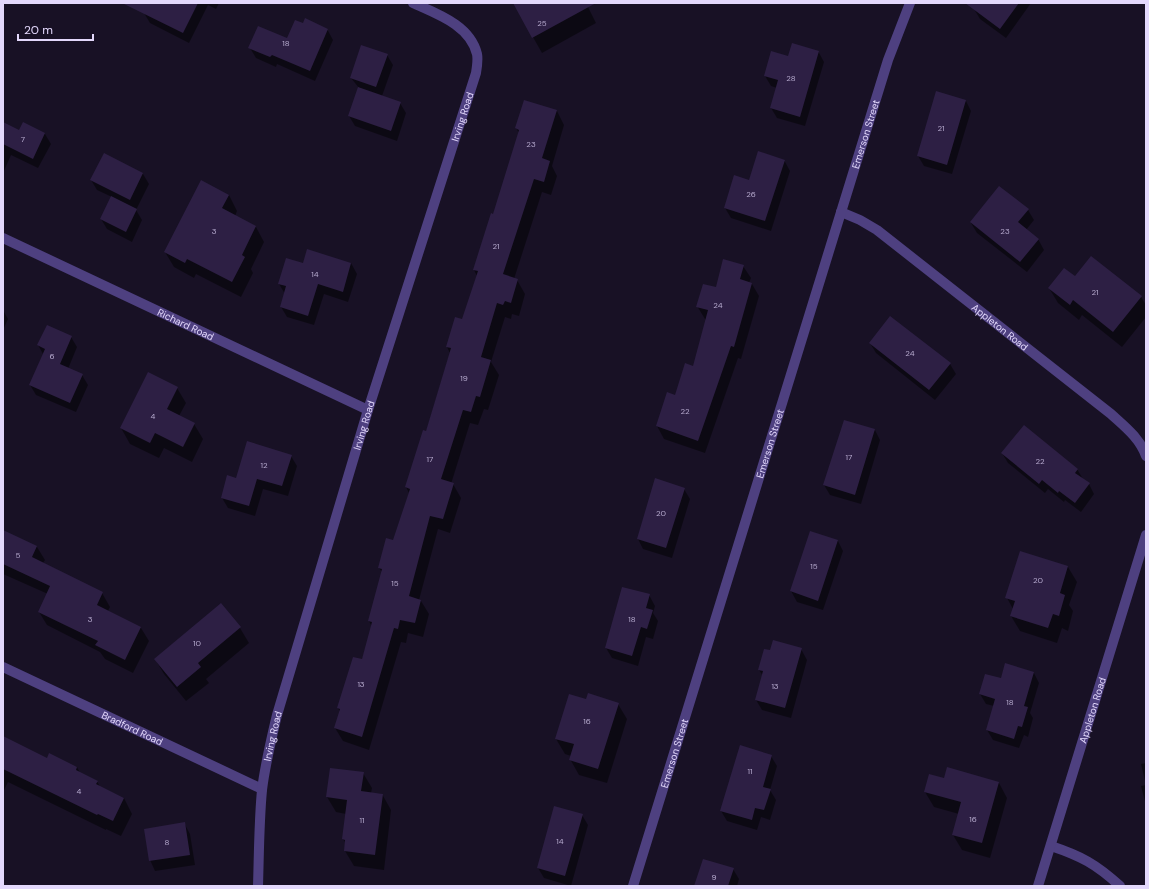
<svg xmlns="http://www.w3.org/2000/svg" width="1149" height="889" font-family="'DM Sans',sans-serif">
	<rect width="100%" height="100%" fill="#181125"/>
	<path fill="#0007" d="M148,3H219L216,9L208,5L189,43L150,23L144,13Z
		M528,3H586L596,23L542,53L517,9Z
		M978,3H1031L1006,38L980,19L974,9Z
		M303,24L327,29L333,40L315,81L277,64L276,67L256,58L250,48L288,40Z
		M818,51L824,62L805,126L777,118L771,108L777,88L771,86L765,76L789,57Z
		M387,55L393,65L382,96L400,103L406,113L397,141L355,126L349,116L359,88L351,78Z
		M966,101L971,111L952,174L924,166L918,156Z
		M557,111L564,125L552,166L557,176L551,195L542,192L514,279L517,280L525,294L519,316L512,314L511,319L505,317L491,362L499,375L488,410L484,409L478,425L470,423L451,484H453L461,498L450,533L438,529L419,600L421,601L429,614L423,637L408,633L406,643L401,642L369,750L343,741L335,728L340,712L338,708L362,660L372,627L369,621L382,572L379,568L394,541L409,493L406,487L426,432L450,353L447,347L463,320L477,276L474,270L494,215L519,133L516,128Z
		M3,124L20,132L45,134L51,144L38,168L11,155L3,173Z
		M104,154L143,174L149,184L136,210L142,220L132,242L107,229L101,219L112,197L97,190L91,180Z
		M784,160L790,171L771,231L731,218L725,208L749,181Z
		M229,195L237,211L235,216L256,227L264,242L251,269L253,273L241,297L196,274L194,278L174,267L165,252Z
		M1028,210L1034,220L1026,230L1038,239L1044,250L1027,272L977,233L971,223Z
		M351,263L357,274L348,302L324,294L314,325L287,317L281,307L285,294L279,284L303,264Z
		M743,266L751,278L749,283L752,284L759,296L741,359L738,358L705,453L664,439L657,426L668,394L675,396L694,367L706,320L705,319L697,306Z
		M1075,278L1141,297L1146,305V317L1122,347L1082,315L1079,320L1058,303L1049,288Z
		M3,310L8,319L3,330Z
		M71,337L77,347L68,369L82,375L88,385L76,412L36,395L30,385L43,354L38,345Z
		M870,343L950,364L956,374L935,400L876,353Z
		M177,388L186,403L179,416L194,424L203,439L192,462L164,448L159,458L130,444L121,428Z
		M875,430L880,440L861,504L830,495L824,485Z
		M1002,453L1077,469L1083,479L1089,484L1094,494L1081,512L1065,500L1064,502L1048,489L1045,493L1008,463Z
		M291,456L297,466L288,496L263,489L255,516L228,508L222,498L237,479Z
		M684,489L690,499L672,558L643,549L638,539Z
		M3,532L37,547L45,560L43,563L102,593L110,607L108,611L141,628L149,641L133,673L105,659L100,652L47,625L39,612L48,594L3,574Z
		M811,532L838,541L843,551L823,610L797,602L791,591Z
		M1021,553L1068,567L1077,582L1069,605L1073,611L1068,631L1062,628L1057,643L1020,631L1011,616L1013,609L1007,598Z
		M649,595L655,606L653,613L658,621L653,639L646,637L638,666L612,658L606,648Z
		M220,604L240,628L249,643L206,679L209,683L186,701L164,674L155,659Z
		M801,649L807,660L791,718L762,710L756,700L763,676L759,670L771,652Z
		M1034,673L1039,683L1030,713L1033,718L1028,737L1024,735L1019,748L993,740L987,730L994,706L986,704L980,694L1001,680Z
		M587,700L618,704L627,719L607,783L579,775L570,759L571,756L565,754L556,739Z
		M3,737L47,759L77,767L80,773L97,781L100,787L124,798L132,814L121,836L106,829V830L8,782L3,792Z
		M771,756L777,766L770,790L776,800L770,820L761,817L757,830L727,821L721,811Z
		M1146,763V785L1141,764Z
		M331,769L363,773L372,788L371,793L382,794L391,810L384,870L354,866L345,851L346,844L343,839L346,814L336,812L327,797Z
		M945,779L999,783L1007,798L990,858L962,850L953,835L959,814L934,807L925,792Z
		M1146,785V805L1141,786Z
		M582,815L588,825L571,886L544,878L538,868Z
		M184,823L190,834L195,865L155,871L150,860Z
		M733,869L739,879L737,886H695Z"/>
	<path fill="#2d1f44" d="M122,3H198L183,33Z
		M513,3H596L532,38Z
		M965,3H1019L1000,29Z
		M305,18L328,29L310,71L272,55L270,57L248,48L258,26L287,38L295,20L303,23Z
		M792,43L819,51L800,117L770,108L778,80L764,76L771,51L788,56Z
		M361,45L388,54L376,87L350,78Z
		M358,87L401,102L391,131L348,116Z
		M936,91L966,100L947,165L917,156Z
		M524,100L557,110L542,158L550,161L544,182L534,179L503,274L518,279L511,303L505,301L503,305L497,303L481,357L491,360L480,397L476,396L471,412L463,410L441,479L454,483L443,519L430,516L409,596L421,600L415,623L400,620L398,629L394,628L362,737L334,728L340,709L337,708L353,657L362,659L372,622L368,621L382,569L378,568L386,538L393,540L410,489L405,487L423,430L426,431L451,348L446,347L455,317L462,319L478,271L473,270L491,213L493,214L519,130L515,128Z
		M3,122L19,130L23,122L45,133L33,159L3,144Z
		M758,151L785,160L765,221L724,208L734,175L749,180Z
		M104,153L143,173L130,200L90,180Z
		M201,180L229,195L222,208L256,226L242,255L245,257L232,282L187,259L185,263L164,252Z
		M999,186L1029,209L1018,222L1039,239L1020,262L970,222Z
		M111,196L137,209L126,232L100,219Z
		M307,249L351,263L343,292L318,284L308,316L280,307L286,286L278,284L286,258L303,263Z
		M1091,256L1142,296L1113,332L1073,300L1070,305L1048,288L1064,268L1075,276Z
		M723,259L744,265L740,279L752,283L734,347L731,346L698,441L656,426L667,392L675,395L685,363L693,366L708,310L696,307L703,284L716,287Z
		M890,316L951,363L929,390L869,343Z
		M47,325L72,336L60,364L83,374L70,403L29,385L45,349L37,345Z
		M148,372L178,387L167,409L195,423L183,447L155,433L150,443L120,428Z
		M844,420L875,429L855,495L823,485Z
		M1024,425L1078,469L1075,473L1090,483L1075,503L1059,491L1058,493L1042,480L1039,484L1001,453Z
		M247,441L292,455L282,486L257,479L249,506L221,498L227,475L236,478Z
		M655,478L685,488L666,548L637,539Z
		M3,530L37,546L32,557L103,592L97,605L141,627L125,660L95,645L98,641L38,612L50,586L3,564Z
		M810,531L838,540L818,601L790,591Z
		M1020,551L1068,566L1060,593L1065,595L1059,616L1053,614L1048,628L1010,616L1015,601L1005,598Z
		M622,587L650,594L646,608L653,610L647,629L641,627L632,656L605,648Z
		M221,603L241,627L198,663L201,667L177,687L154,659Z
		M773,640L802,648L785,708L755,700L763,671L758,670L764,649L770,650Z
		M1005,663L1034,672L1024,706L1028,707L1022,727L1018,726L1014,739L986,730L995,699L979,694L985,674L1001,678Z
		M588,693L619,703L598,769L569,760L574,744L555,739L569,694L586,699Z
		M3,736L47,758L49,753L77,767L76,770L98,781L96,784L124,798L113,821L98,814L97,815L3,769Z
		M740,745L772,755L763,787L771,789L764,810L755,808L752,820L720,811Z
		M947,767L999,782L982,843L952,835L961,802L924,792L929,774L944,778Z
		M330,768L364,772L361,791L383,794L375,855L344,851L345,840L342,839L347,800L326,797Z
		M554,806L583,814L565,876L537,868Z
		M185,822L190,855L149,861L144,829Z
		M703,859L734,868L728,886H694Z"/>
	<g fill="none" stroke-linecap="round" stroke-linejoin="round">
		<g stroke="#4e4080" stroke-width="10">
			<path id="s1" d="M841,212L860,220L877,230L1111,414C1124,426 1140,438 1146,456"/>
			<path id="s2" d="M3,238L368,410"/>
			<path id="s3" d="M3,667L262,789"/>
			<path d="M1051,846C1081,856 1096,864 1120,886"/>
			<path id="s4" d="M258,886C259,854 259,822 262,790C265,765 271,740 277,715L368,410L476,73C477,67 478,59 477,54C470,25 437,14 413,3"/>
			<path id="s5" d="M633,886L888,60L910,3"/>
			<path id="s6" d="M1038,886L1146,535"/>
		</g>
	</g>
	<g text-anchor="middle" stroke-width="4" stroke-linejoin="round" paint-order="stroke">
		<g font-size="8" fill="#b6aace">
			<text x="542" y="26">25</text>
			<text x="286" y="46">18</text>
			<text x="791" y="81">28</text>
			<text x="941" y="131">21</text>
			<text x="23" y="142">7</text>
			<text x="531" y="147">23</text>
			<text x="751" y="197">26</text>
			<text x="214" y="234">3</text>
			<text x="1005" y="234">23</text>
			<text x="496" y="249">21</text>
			<text x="315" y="277">14</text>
			<text x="1095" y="295">21</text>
			<text x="718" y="308">24</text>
			<text x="910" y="356">24</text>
			<text x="52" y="359">6</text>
			<text x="464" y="381">19</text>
			<text x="685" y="414">22</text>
			<text x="153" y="419">4</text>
			<text x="849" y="460">17</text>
			<text x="430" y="462">17</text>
			<text x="1040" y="464">22</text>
			<text x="264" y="468">12</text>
			<text x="661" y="516">20</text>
			<text x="18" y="558">5</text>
			<text x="814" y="569">15</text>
			<text x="1038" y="583">20</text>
			<text x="395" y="586">15</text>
			<text x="90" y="622">3</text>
			<text x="632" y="622">18</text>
			<text x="197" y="646">10</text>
			<text x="361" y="687">13</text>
			<text x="775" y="689">13</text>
			<text x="1010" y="705">18</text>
			<text x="587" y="724">16</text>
			<text x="750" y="774">11</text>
			<text x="79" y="794">4</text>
			<text x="973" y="822">16</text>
			<text x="362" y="823">11</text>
			<text x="560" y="844">14</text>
			<text x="167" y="845">8</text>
			<text x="714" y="880">9</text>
		</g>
		<g font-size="10" fill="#e3d8fc" stroke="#181125">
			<text dy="4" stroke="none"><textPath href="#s4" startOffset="799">Irving Road</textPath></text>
			<text dy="4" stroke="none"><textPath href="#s5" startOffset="787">Emerson Street</textPath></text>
			<text dy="4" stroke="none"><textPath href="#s2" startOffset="202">Richard Road</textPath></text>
			<text dy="4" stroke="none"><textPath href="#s1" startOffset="197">Appleton Road</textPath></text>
			<text dy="4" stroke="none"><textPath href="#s4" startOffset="475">Irving Road</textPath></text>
			<text dy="4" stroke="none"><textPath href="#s5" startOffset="463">Emerson Street</textPath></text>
			<text dy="4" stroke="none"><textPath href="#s6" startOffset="184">Appleton Road</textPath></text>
			<text dy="4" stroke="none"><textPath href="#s3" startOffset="143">Bradford Road</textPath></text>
			<text dy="4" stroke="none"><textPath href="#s4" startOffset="151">Irving Road</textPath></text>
			<text dy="4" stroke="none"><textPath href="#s5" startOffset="139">Emerson Street</textPath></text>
		</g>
	</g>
	<rect width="1149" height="889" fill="none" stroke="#e3d8fc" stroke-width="8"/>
	<path d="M18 34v6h75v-6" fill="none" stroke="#e3d8fc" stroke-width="2"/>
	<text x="24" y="34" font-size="12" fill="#e3d8fc" stroke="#181125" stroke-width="3" paint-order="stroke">20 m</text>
</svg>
